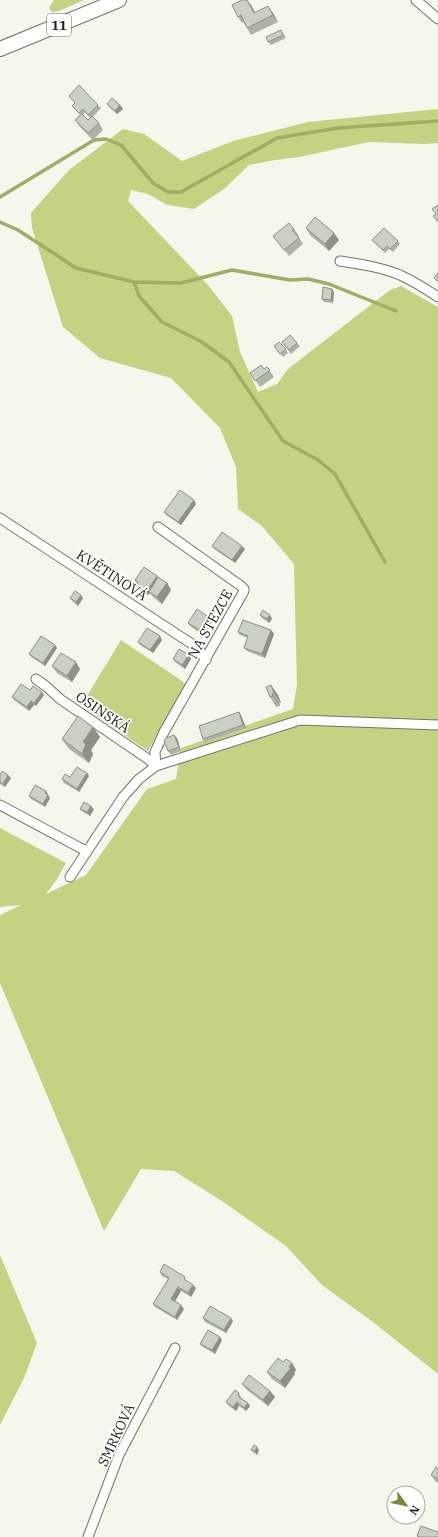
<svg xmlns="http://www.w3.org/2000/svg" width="438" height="1537" font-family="'IBM Plex Serif',serif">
	<rect width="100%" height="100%" fill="#f5f7ec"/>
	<path fill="#c4d281" d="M54,0H84L59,11L52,12L49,8Z
		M438,109V143L424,144L369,142L299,157L275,160L249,165L224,189L194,209L167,205L148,194L131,190L128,201L208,285L232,316L240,352L258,392L277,384L288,369L390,290L401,286L438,307V1374L373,1322L322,1285L286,1246L222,1201L174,1171L141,1169L104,1231L0,983V915L21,905L0,907V828L66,863L57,879L46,894L86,875L147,789L176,779L181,748L293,709L297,685L294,564L262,526L238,509L236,467L220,428L171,378L100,358L63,327L32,228L31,213L69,170L123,129L144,134L182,161L233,141L308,122Z
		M121,640L182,681L186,685L148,751L86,709L87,696Z
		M0,1255L37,1343L24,1378L0,1425Z"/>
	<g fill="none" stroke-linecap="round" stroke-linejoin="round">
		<path stroke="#a1ad65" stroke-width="3.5" d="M0,197L94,140L106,139L121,145L153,183L168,192H181L277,138L338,128L438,121
			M0,222L18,230L76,268L134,282L181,283L232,270L290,280L308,279L329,284L396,311
			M134,282L139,296L162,322L202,342L229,362L283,441L318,460L335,474L385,562"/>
		<g stroke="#72746a" stroke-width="11">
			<path id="minor" d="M416,0L438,19
				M340,261C360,264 381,267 400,275C413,281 426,289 438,297
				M0,518L198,648L206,660
				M36,679L47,687L60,699L148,759L156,766
				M156,766L155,752L164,732L244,591V589L241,586L158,527
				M0,805L86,851
				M70,877L123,797L139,779L156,766L300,720L438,725
				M88,1537L119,1455L175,1348"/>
		</g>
		<g stroke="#72746a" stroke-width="16">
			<path id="primary" d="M0,49L119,0"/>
		</g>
		<use href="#minor" stroke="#fff" stroke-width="9"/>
		<use href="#primary" stroke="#fff" stroke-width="14"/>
	</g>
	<path fill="#afb2a9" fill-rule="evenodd" d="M251,5L255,12L273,13L278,22L251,35L247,28L244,22L242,23L238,17Z
		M281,30L286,38L271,45L268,42Z
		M69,96L98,105L101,108L93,117L99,123L103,130L93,140L80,127L75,120L80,115L72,106L75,103ZM85,112L90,118L88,120L83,115Z
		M107,104L120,105L123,109L117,114L110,108Z
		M306,228L339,240L329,251L310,235Z
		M294,229L299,236H298L303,244L289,256L273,236Z
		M372,240L398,241L400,244L393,252L389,249L385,253Z
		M334,292L333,303L324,302L322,299Z
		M282,342L297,343L300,346L291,354Z
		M274,346L286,349L288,353L283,357Z
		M267,367L274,377L260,387L250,373L264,369Z
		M196,504L181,525L166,515L164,512Z
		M212,546L245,549L235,563L214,549Z
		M157,576L158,578L167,583L171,590L162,604L154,598L150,593L148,595L138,589L136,585L137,584L135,580Z
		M70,598H83L78,606L73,602Z
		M260,615H270L272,619L269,623L262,618Z
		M212,621L203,635L190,626L188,623Z
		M271,630L274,634L265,658L247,651L244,648L248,638L240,635L238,632Z
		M162,640L153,653L140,645L138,642Z
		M57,648L45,666L31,657L29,654Z
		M189,655L191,659L185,669L175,662L173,659Z
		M52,666L80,669L72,682L57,673Z
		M266,687L278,695L281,703H279L280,706L276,707L270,697Z
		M30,690L44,695L36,706L34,705L29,711L14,700L12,697Z
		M241,715L246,728L205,742L203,739Z
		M93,727L100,737L91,750L93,754L89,763L69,749L62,739Z
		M177,738L181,751L171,755L168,751Z
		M87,773L89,776L79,792L64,783L62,779Z
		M0,775L11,778L5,787L0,784Z
		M46,791L50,798L45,807L31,799L29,796Z
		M80,809H94L90,816L83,812Z
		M160,1272L187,1280V1281L196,1288L191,1297L181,1291L175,1301L184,1309L177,1320L155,1307L153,1304L168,1279L162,1276Z
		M203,1318L233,1321L226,1333L205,1322Z
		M222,1340L215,1354L203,1347L200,1344Z
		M283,1362L292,1363L296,1370L294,1373L295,1374L285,1388L272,1379L267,1372Z
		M242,1384L270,1391L275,1397L268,1406L247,1390Z
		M239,1393L241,1397V1398L248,1403L250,1406L246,1411L239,1406L236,1411L228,1405L226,1402Z
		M251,1450H259L257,1455L254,1453Z
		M438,1468V1483L436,1482L431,1475Z"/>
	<path fill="#8f9189" d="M247,0L251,5L258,20L254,13Z
		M268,6L273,13L278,22L273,15Z
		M120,105L123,109L117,114L115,111Z
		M334,233L339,240L329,251L325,244Z
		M332,289L334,292L333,303L331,300Z
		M194,500L196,504L181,525L178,522Z
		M242,546L245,549L235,563L232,560Z
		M157,576L159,579L149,592L150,593L148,595L146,592Z
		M167,583L171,590L162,604L157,597Z
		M81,595L83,598L78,606L76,602Z
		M270,615L272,619L269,623L267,619Z
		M210,618L212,621L203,635L201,631Z
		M271,630L274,634L265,658L262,654Z
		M160,636L162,640L153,653L150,650Z
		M55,645L57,648L45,666L43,663Z
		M189,655L191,659L185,669L182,665Z
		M76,662L80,669L72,682L67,676Z
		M271,685L278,695L281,703L274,693Z
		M42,692L44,695L36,706L34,703Z
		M272,694L279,703L280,706L273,696Z
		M31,701L34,705L29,711L27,707Z
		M239,712L241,715L246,728L243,725Z
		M93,727L100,737L91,750L93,754L89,763L82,754L83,742Z
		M174,735L177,738L181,751L179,747Z
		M87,773L89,776L79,792L77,789Z
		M8,775L11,778L5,787L3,784Z
		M46,791L48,794L47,796L45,793Z
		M48,795L50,798L45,807L43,804Z
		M91,806L94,809L90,816L87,812Z
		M193,1285L196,1288L191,1297L188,1293Z
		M178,1287L181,1291L174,1303L171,1299Z
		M181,1305L184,1309L177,1320L175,1317Z
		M231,1318L233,1321L226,1333L224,1330Z
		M220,1337L222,1340L215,1354L212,1350Z
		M292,1363L296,1370L294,1373L295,1374L285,1388L280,1381Z
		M270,1391L275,1397L268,1406L263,1400Z
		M237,1402L239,1406L236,1411L233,1407Z
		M248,1403L250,1406L246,1411L244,1408Z
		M257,1447L259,1450L257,1455L255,1451Z"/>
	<path fill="#cccfc4" stroke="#8f9189" d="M242,0H247L254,13L268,6L273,15L247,28L241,15L238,17L232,5Z
		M281,30L283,35L268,42L266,37Z
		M79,85L98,105L88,115L83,109L79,113L72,106L75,103L69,96Z
		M112,98L120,105L115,111L107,104Z
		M82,114L88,120L92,116L99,123L88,133L75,120Z
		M438,205V222L433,216L436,214L432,209Z
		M315,217L334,233L325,244L306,228Z
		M289,223L294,229L292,230L299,238L284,250L273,236Z
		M384,228L398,241L390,249L387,246L383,250L372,240Z
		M438,273V282L434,278Z
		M323,287L332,289L331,300L322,299Z
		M290,335L297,343L289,350L282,342Z
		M279,342L286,349L280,354L274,346Z
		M261,365L264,369L267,367L270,370L255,381L250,373Z
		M180,490L194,500L178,522L164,512Z
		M222,532L242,546L232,560L212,546Z
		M144,567L157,576L146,592L136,585L138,582L135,580Z
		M158,577L167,583L157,597L149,592Z
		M75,591L81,595L76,602L70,598Z
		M197,609L210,618L201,631L188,623Z
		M263,610L270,615L267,619L260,615Z
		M243,620L271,630L262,654L244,648L248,636L238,632Z
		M147,628L160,636L150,650L138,642Z
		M41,636L55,645L43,663L29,654Z
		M179,649L189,655L182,665L173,659Z
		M61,653L76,662L67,676L52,666Z
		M21,684L30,690L33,686L42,692L34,703L31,701L27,707L12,697Z
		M271,685L274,693L272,694L273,696L270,697L266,687Z
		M239,712L243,725L203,739L199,726Z
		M78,716L93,727L83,742L86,744L82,754L62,739Z
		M174,735L179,747L168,751L164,741L166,738Z
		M77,767L87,773L77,789L62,779L65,774L70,777Z
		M2,771L8,775L3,784L0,782V775Z
		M35,785L46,791L45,793L48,795L43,804L29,796Z
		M84,802L91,806L87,812L80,809Z
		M164,1264L185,1277L184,1279L193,1285L188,1293L178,1287L171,1299L181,1305L175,1317L153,1304L169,1278L160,1272Z
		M210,1306L231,1318L224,1330L203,1318Z
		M208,1330L220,1337L212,1350L200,1344Z
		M278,1358L283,1362L286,1359L292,1363L289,1367L291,1368L280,1381L267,1372Z
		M249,1375L270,1391L263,1400L242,1384Z
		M235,1390L239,1393L238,1395L240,1398L248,1403L244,1408L237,1402L233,1407L226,1402Z
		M254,1445L257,1447L255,1451L251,1450Z
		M436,1467L438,1468V1479L431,1475Z
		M421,1526L438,1532V1537H420L417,1536Z"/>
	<g text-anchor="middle" stroke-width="3.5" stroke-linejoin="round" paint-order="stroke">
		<rect fill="#fff" stroke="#656663" stroke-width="1" x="47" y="14" width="24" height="22" rx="3"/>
		<g font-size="13" font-weight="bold" fill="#232420">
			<text x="59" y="30">11</text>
		</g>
		<g font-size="14" fill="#232420" stroke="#fff">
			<text transform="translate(112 575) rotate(33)" y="5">KVĚTINOVÁ</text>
			<text transform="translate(210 624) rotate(-61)" y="5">NA STEZCE</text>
			<text transform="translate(103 712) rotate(34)" y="5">OSINSKÁ</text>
			<text transform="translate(116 1435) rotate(-65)" y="5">SMRKOVÁ</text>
		</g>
	</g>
	<g transform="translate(406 1505) rotate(123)"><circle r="19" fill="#ffffff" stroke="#a7a7a6"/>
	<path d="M0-3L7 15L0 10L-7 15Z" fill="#7b8734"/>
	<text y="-6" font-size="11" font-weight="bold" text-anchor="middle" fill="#232420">N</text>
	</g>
</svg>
